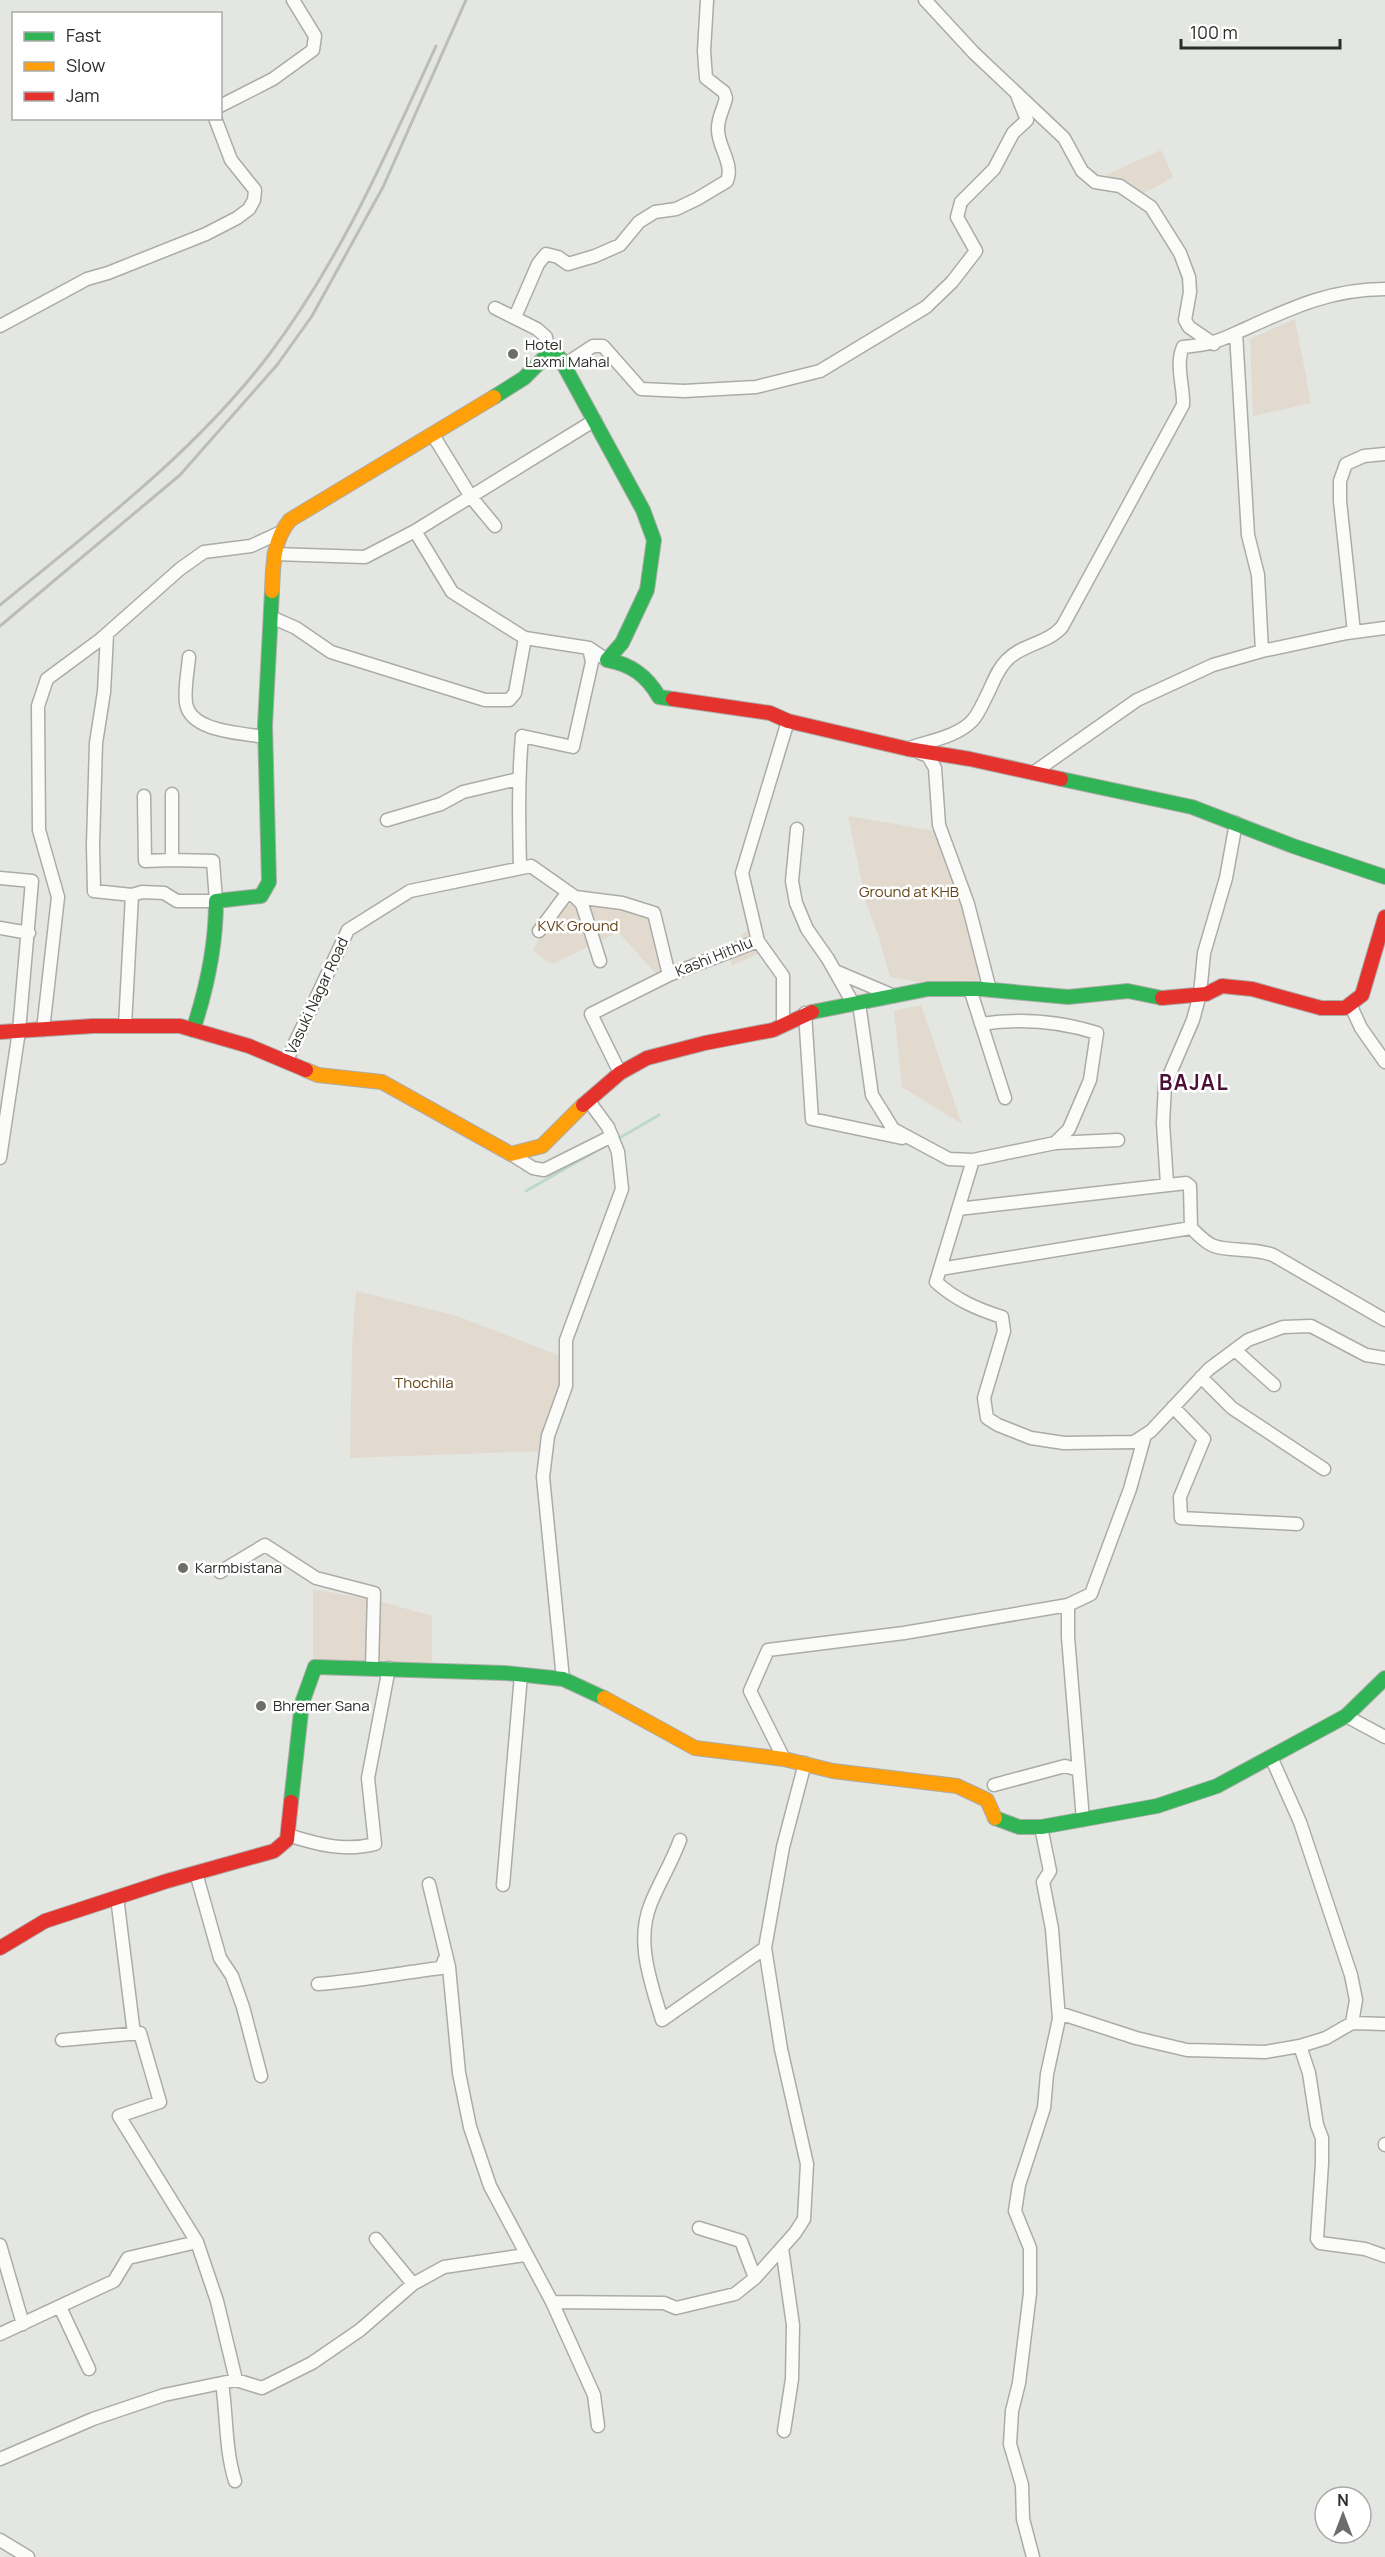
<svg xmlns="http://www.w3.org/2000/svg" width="1385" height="2557" font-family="Manrope,sans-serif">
	<rect width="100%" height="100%" fill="#e4e6e1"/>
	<path fill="#e2dace" d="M1161,150L1173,177L1141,195L1106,175Z
		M1295,319L1311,403L1253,416L1250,339Z
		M848,816L936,831L985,980L919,982L890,977L879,937L866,903Z
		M577,902L647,913L667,974L659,977L618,932L555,963H549L533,950C544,932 556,906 577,902Z
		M750,927L760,953L731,966L732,946Z
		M921,1005L962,1124L902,1087L894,1011Z
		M356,1291L457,1316L558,1355L561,1376L542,1451L350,1458L352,1345Z
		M313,1589L379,1601L432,1616V1662H313Z"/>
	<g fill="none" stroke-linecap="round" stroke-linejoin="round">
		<path stroke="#bbd7d0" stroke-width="3" d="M616,1140L659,1115
			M526,1191L603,1147"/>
		<g stroke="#abaca8" stroke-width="15">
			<path id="street" d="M925,0L974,53L1064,138L1082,171L1095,182L1120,186L1151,207L1180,253L1189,277L1190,292L1185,320L1189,327L1214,344
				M220,106L273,79L313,50L315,36L293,0
				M495,308L537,329L546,337L549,353
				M515,317L538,264L546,254L558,257L568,264L595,256L620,245L639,222L655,212L676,209L697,199L727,181C734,164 718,147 718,130C717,119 724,108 726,98L724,92L706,78L704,51L707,0
				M0,326L87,279L108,273L206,234L237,218L249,209L254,200L255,190L231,160L215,118
				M1236,333C1287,310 1328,289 1385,289
				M564,365L593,346H603L641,389L684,391L756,387L820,371L926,307L952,282L976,251L957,217L961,202L994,169L1013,133L1027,120L1017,95
				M433,435L471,497L495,526
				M415,531L595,420
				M274,554L365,557L415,531L452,592L525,638L589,648
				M271,617L296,628L331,652L485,700H509L515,693L525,638
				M1354,632L1340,501V481L1346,464L1364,456L1385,454
				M107,635L104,692L96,743L93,845L94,891L132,895L125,1026
				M189,657C188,671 184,689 186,703C190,732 242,733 265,737
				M912,747C930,741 958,736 972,721C978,715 982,705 986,697C993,684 996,671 1007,660C1022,644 1047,644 1062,627L1183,405C1184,386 1175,365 1183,347C1205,345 1215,343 1236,333L1248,535L1258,575L1262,651
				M920,753L928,756L935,768L939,825L968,904L990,990
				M1033,773L1137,700L1213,665L1262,651L1347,633L1385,628
				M144,796L145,861L172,860
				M387,820L441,804L463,792L518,779
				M797,829L792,881L796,903L807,929L828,959L854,1005
				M520,868C519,824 518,780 522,736L573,747L592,662L589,648L607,660
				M0,878L32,881L19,1031L0,1158
				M132,895L142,892L164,893L177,901H216L213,861L172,860V794
				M575,897L582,904L600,961
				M0,928L29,933
				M539,931L568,892
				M758,941L783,976V1025
				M835,971L894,996
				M970,989L1005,1098
				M859,1003L872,1095L893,1129L949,1159L973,1160L936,1282C956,1300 977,1309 1002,1317L1004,1331L984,1398L987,1418L998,1425L1031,1438L1064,1443L1134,1442L1151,1431L1209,1369L1248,1340L1283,1327L1311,1326L1366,1355L1385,1358
				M1350,1004L1361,1028L1385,1062
				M805,1013L812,1119L902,1138
				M43,1030L58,897L39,830L38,706L47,679L101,639L180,569L204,552L251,546L279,533
				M286,1062L348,930L410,891L531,866L575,897L622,903L654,913L669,975
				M620,1073L591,1014L669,975L758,941L742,873L788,721
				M1055,1143L1118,1140
				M511,1154L533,1168L544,1170L612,1136
				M973,1160L1055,1143L1069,1129L1090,1080L1097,1033C1059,1021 1020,1018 981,1024
				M1167,1184L1163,1123L1165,1085L1193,1020L1200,994L1204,953L1226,878L1236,823
				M958,1209L1186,1183L1190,1186L1191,1228C1198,1234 1205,1243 1214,1246C1231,1252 1253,1247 1273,1255L1385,1320
				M940,1269L1191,1228
				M1235,1350L1274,1385
				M1201,1377L1232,1408L1324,1469
				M1173,1407L1204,1439L1180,1497L1181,1518L1297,1524
				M220,1572L265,1545L316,1578L374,1593L372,1668
				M563,1679L543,1477L548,1436L566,1386V1340L622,1189L618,1152L608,1127L588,1100
				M1346,1716L1385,1737
				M1271,1757L1300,1822L1351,1975L1356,2000L1352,2023
				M784,1759L750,1691L768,1650L904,1633L1068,1605
				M994,1785L1065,1766L1079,1770
				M1083,1820L1068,1637V1605L1091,1594L1130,1489L1145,1435
				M288,1835C316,1844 344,1852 375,1844L368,1778L389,1668
				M680,1840C672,1862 660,1881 651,1903C635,1942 651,1982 662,2020L765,1948
				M196,1873L220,1958L232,1976L243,2007L261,2076
				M429,1884L449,1967L459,2073L470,2127L490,2186L552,2302L594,2395L598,2426
				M503,1885L521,1675
				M117,1897L134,2034
				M318,1984C359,1981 400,1973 441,1968L446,1956
				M1059,2013L1136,2038L1187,2050L1265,2052L1300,2046L1326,2038L1352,2023L1385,2024
				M62,2040L140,2033L160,2102L119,2116L197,2242L217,2301L236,2380
				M1300,2046L1309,2073L1317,2125L1322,2138V2163L1317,2239L1320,2243L1365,2249L1385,2256
				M1385,2145V2144
				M699,2228L741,2241L755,2278
				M376,2239L413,2284
				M0,2245L23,2324
				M782,2248L793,2325L792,2379L784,2431
				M552,2302L664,2303L676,2308L735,2294L755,2278L795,2233L804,2219L807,2164L781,2049L765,1948L783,1847L805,1763
				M60,2307L89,2369
				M0,2334L114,2281L128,2258L197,2242
				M222,2383C227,2416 225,2449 235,2481
				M0,2459L93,2419L164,2395L236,2380L262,2388L312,2363L360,2330L413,2284L444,2267L525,2255
				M0,2540L28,2557
				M1033,2557L1023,2519L1022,2485L1010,2444L1012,2411L1019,2383L1030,2293V2248L1015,2211L1019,2185L1044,2108L1047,2074L1059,2019L1052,1929L1043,1882L1050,1871L1041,1827"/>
		</g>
		<g stroke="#abaca8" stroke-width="16">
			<path id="fast" d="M494,397L524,378L549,353L560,358L643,510L654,540L647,590L622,643L607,660C631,664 647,676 659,697L673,699
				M1061,779L1192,807L1293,846L1385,877
				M812,1012L928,989H982L1068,997L1128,991L1162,998
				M193,1030C207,988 216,946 216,901L261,896L269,882L265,725L272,591
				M291,1802L302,1703L315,1667L505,1673L563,1679L604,1698
				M995,1818L1019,1827H1041L1157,1806L1217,1786L1346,1716L1385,1678"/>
		</g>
		<g stroke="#abaca8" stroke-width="16">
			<path id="slow" d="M272,591C273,565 273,540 290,520L494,397
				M306,1070L318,1075L382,1082L511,1154L542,1146L583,1105
				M604,1698L695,1748L784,1759L833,1771L957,1786L987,1800L995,1818"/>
		</g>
		<g stroke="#abaca8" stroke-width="16">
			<path id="jam" d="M673,699L770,713L788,721L908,749L970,759L1061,779
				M1162,998L1206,994L1222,986L1252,989L1321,1008H1345L1362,995L1385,917
				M0,1032L93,1026H180L249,1046L306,1070
				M583,1105L620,1073L647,1058L705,1043L773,1030L812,1012
				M0,1948L45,1921L167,1881L274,1851L287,1840L291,1802"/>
		</g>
		<use href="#street" stroke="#fbfbfa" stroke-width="12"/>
		<use href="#fast" stroke="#30b455" stroke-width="14"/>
		<use href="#slow" stroke="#ff9f0a" stroke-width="14"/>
		<use href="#jam" stroke="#e5322d" stroke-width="14"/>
		<path stroke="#bbbcbb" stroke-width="3" d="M0,605C94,528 194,453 268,356C340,261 387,153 436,46
			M0,626L180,475L277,365L312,316L383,187L466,0"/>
	</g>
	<g fill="#6c6e69" stroke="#fff" stroke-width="2">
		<circle cx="513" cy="354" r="6"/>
		<circle cx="183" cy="1568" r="6"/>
		<circle cx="261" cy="1706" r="6"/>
	</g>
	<g text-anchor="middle" stroke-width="5" stroke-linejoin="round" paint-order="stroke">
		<g font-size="15" fill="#2b2d29" stroke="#fff" text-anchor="start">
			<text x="525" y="350">Hotel<tspan x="525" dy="17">Laxmi Mahal</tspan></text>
			<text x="195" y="1573">Karmbistana</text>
			<text x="273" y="1711">Bhremer Sana</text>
		</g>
		<g font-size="15" fill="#644318" stroke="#fff">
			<text x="909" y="897">Ground at KHB</text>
			<text x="578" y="931">KVK Ground</text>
			<text x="424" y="1388">Thochila</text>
		</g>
		<g font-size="15" fill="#2b2d29" stroke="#fff">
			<text transform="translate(714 957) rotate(-22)" y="5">Kashi Hithlu</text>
			<text transform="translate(317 996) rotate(-65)" y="5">Vasuki Nagar Road</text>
		</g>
		<g font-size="21" font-weight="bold" letter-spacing="1.5" fill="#4c1036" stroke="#fff">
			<text x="1194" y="1090">BAJAL</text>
		</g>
	</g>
	<rect x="12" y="12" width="210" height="108" fill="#ffffff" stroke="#aaaba9" stroke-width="1.5"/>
	<rect x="24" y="32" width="30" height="9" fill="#30b455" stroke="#aaaba9" stroke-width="1.5"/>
	<text x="66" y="42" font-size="18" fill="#2b2d29">Fast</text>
	<rect x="24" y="62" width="30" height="9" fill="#ff9f0a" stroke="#aaaba9" stroke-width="1.5"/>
	<text x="66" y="72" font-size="18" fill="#2b2d29">Slow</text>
	<rect x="24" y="92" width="30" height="9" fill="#e5322d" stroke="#aaaba9" stroke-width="1.5"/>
	<text x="66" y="102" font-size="18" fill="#2b2d29">Jam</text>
	<g transform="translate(1343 2515)"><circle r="28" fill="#ffffff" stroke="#aaaba9" stroke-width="1.5"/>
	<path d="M0-4.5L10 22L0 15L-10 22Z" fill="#6c6e69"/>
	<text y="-9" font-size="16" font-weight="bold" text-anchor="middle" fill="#2b2d29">N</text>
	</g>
	<path d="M1181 39v9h159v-9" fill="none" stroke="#2b2d29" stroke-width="3"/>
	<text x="1190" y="39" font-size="18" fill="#2b2d29" stroke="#ffffff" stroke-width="4.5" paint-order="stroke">100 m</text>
</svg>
